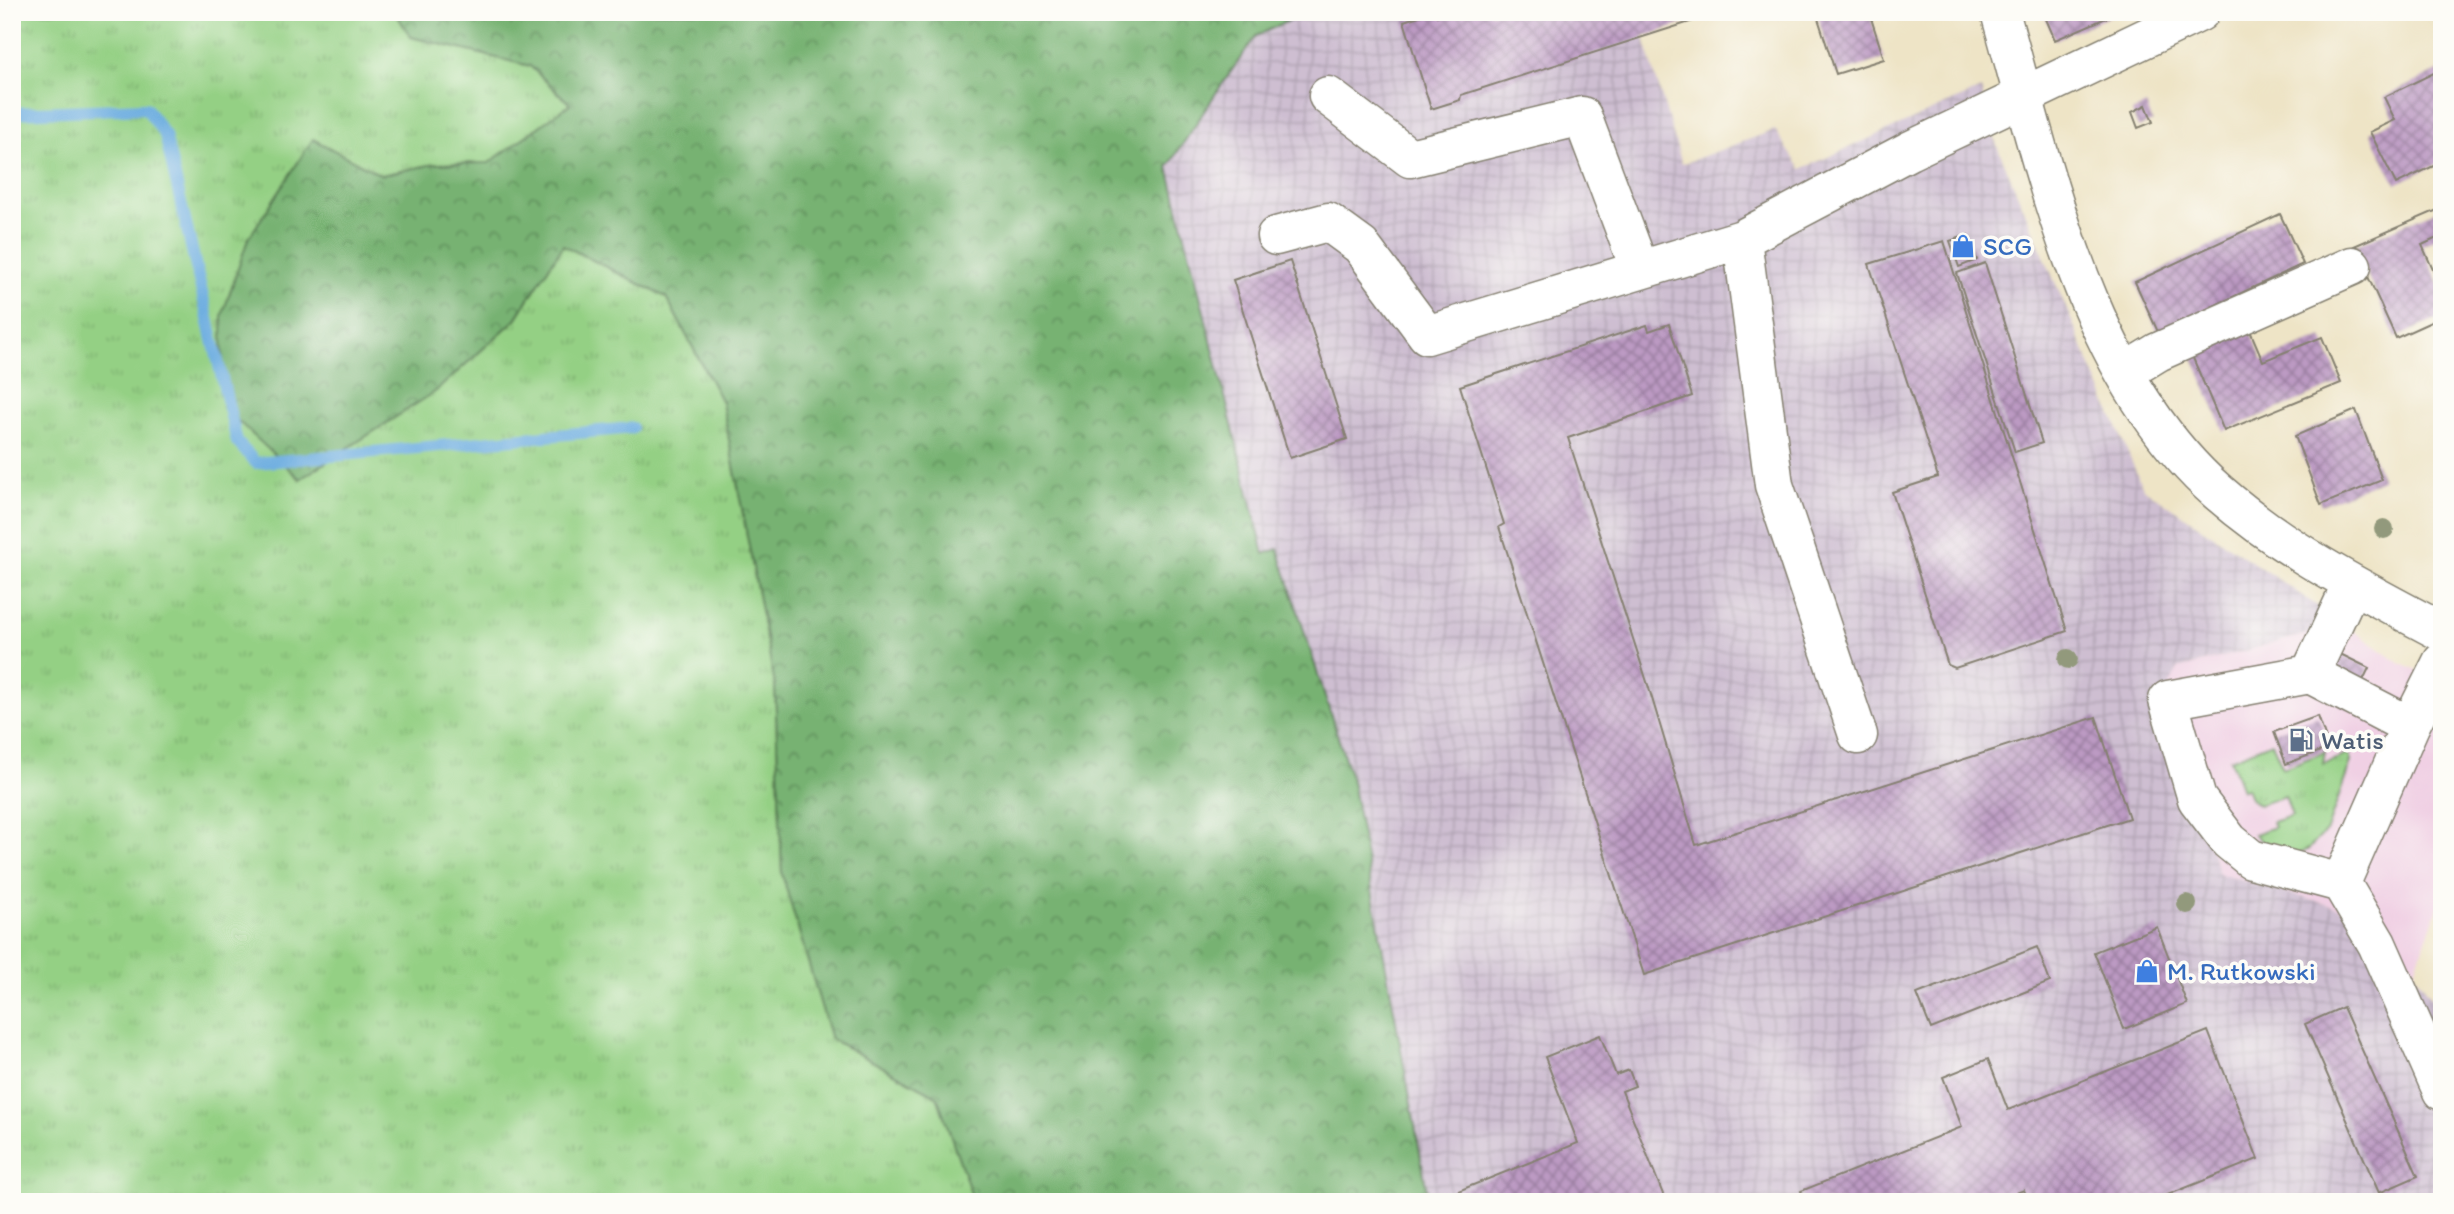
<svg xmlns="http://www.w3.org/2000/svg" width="2454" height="1214" font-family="Itim,sans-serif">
	<defs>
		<pattern id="industrial-grid" width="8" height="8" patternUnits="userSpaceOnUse" patternTransform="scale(1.75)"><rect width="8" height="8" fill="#cebed1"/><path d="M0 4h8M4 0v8" fill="none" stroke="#b0a3b3"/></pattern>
		<pattern id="grass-tufts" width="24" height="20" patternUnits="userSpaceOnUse" patternTransform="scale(1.75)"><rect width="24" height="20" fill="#94d084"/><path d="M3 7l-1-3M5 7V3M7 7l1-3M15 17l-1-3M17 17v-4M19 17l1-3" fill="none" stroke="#7fb271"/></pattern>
		<pattern id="forest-crowns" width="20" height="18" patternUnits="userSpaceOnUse" patternTransform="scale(1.75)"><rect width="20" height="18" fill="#77b272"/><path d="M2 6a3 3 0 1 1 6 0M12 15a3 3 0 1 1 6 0" fill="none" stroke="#61905d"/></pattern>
		<pattern id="building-cross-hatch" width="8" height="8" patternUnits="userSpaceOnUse" patternTransform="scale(1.75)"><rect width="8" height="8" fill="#bc9ac3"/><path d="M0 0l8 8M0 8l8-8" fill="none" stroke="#987d9e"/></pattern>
	</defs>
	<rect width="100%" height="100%" fill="#fdfcf7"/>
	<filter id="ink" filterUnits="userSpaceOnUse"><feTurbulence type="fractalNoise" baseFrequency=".0143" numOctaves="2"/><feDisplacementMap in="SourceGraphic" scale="14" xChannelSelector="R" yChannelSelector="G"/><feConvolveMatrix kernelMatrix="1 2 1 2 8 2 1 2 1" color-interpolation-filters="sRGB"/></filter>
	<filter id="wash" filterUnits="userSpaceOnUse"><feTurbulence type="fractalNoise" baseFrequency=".00686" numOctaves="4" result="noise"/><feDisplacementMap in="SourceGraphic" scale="28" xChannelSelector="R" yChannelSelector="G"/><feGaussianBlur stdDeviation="1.57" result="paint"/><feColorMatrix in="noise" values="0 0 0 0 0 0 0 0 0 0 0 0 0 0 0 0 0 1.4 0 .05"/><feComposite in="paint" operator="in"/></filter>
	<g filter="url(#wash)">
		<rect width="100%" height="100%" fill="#eee4c6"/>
		<path fill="#f0d0e4" d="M2344,624L2401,664L2442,680V897L2414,972L2372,917L2219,874L2162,698L2178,669Z"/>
		<path fill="url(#industrial-grid)" d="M1307,12H1636L1682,164L1775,130L1801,169L1981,89L1997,146L2143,488L2344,624L2178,669L2162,699L2219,874L2372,917L2442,1011V1202H1429L1352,781L1278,549L1264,554L1168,167L1216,93L1256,36Z"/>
		<path fill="url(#grass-tufts)" stroke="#587650" stroke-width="2" d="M12,12H395L412,37L530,66L570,104L489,163L434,164L381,175L300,479L436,391L516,319L563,245L666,297L722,402L775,685L782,874L831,1039L937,1096L974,1202H12Z
			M2272,742L2283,768L2325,752L2323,764L2349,754L2351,762L2327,830L2309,849L2296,855L2271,851L2254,834L2274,827L2272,822L2292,816L2285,796L2259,805L2250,798L2246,788L2242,790L2230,759Z"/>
		<path fill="url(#forest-crowns)" stroke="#4a6747" stroke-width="2" d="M395,12H1307L1256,36L1216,93L1168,167L1264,554L1278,549L1352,781L1429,1202H974L937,1096L831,1039L782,874L775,685L722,402L666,297L563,245L516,319L436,391L300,479L223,407L222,316L248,239L313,139L381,175L434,164L489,163L570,104L530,66L411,37Z"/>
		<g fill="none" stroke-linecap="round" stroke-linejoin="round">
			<path stroke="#6dade0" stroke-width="12" d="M12,113L146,108L165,135L237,442L256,463L632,428"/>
		</g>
		<g id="blocks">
			<path fill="url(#building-cross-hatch)" d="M1431,12H1436L1437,16L1448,12L1718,13L1461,95L1460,100L1431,109L1404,21Z
				M1816,12H1869L1884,59L1836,74Z
				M2043,12H2120L2055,40Z
				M2442,69V162L2396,184L2370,132L2395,120L2384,97Z
				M2146,105L2153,122L2138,128L2132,112Z
				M2442,208V243L2439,237L2422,245L2442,290V317L2396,338L2354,246Z
				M2280,214L2303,264L2158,332L2135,282Z
				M1968,235L1977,260L1959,267L1950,241Z
				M1944,241L2067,631L1955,668L1948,665L1892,492L1938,477L1869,264Z
				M1290,261L1347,439L1290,458L1233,280Z
				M1985,263L2042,443L2015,452L1957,273Z
				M1669,324L1692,396L1568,438L1648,685L1696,845L2096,717L2129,818L1644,975L1499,527L1504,524L1460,386L1647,325L1649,331Z
				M2248,326L2263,361L2322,337L2341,383L2224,431L2190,351Z
				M2356,410L2382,480L2321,505L2295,436Z
				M2330,649L2369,668L2349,709L2310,690Z
				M2318,716L2329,748L2286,764L2274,732Z
				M2157,927L2187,1004L2124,1029L2094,952Z
				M2037,947L2050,982L1931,1029L1917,994Z
				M2343,1007L2418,1176L2379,1193L2305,1024Z
				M2208,1031L2258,1159L2150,1202H2029L2024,1190L1993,1202H1805L1801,1191L1962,1127L1943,1077L1988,1059L2008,1110Z
				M1600,1035L1616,1075L1629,1070L1635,1086L1622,1091L1666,1202H1463L1458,1191L1578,1143L1545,1057Z"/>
		</g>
	</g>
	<g filter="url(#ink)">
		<use href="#blocks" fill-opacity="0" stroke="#858071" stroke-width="2"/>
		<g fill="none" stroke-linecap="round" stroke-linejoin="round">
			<g stroke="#858071" stroke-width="41">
				<path id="minor" d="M2000,12C2046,174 2086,376 2218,492C2284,550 2364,591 2442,632
					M1328,96L1410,158L1582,116L1640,270
					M1276,236L1328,222L1361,246L1427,335L1742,239
					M2125,372L2158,352L2352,266
					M2310,674L2352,584
					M2410,726L2310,674L2168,700L2197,799L2229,841L2251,859L2341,883L2410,726L2442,662
					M1858,735L1774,485L1742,239L1909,151L2200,12
					M2341,883L2377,944L2442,1091"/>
			</g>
			<use href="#minor" stroke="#fff" stroke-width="38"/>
		</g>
		<g fill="#92997c">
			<circle cx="2384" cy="529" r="10"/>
			<circle cx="2068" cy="659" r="10"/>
			<circle cx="2187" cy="904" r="10"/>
		</g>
	</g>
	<defs>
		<g id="shop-bare" transform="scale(1.89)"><path d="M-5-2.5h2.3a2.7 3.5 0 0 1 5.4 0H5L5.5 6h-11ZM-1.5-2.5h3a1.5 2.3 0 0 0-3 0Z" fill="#3f7fe0" stroke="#fdfcf7" stroke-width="2.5" paint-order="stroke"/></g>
		<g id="fuel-bare" transform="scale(1.89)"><path d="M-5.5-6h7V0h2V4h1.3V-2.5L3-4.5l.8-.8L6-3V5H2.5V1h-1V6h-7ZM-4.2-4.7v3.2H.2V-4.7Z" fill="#5c6f8a" stroke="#fdfcf7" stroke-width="2.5" paint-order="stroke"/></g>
	</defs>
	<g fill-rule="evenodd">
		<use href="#shop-bare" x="1963" y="246"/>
		<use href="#fuel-bare" x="2301" y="740"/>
		<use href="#shop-bare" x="2147" y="971"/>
	</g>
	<g text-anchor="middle" stroke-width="7" stroke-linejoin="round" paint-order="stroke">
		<g font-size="26" fill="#366cbe" stroke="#fdfcf7" text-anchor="start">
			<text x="1983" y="255">SCG</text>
			<text x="2167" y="980">M. Rutkowski</text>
		</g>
		<g font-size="26" fill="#4e5e75" stroke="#fdfcf7" text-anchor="start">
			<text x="2321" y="749">Watis</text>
		</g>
	</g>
	<rect width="2454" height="1214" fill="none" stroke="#fdfcf7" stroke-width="42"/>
</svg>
